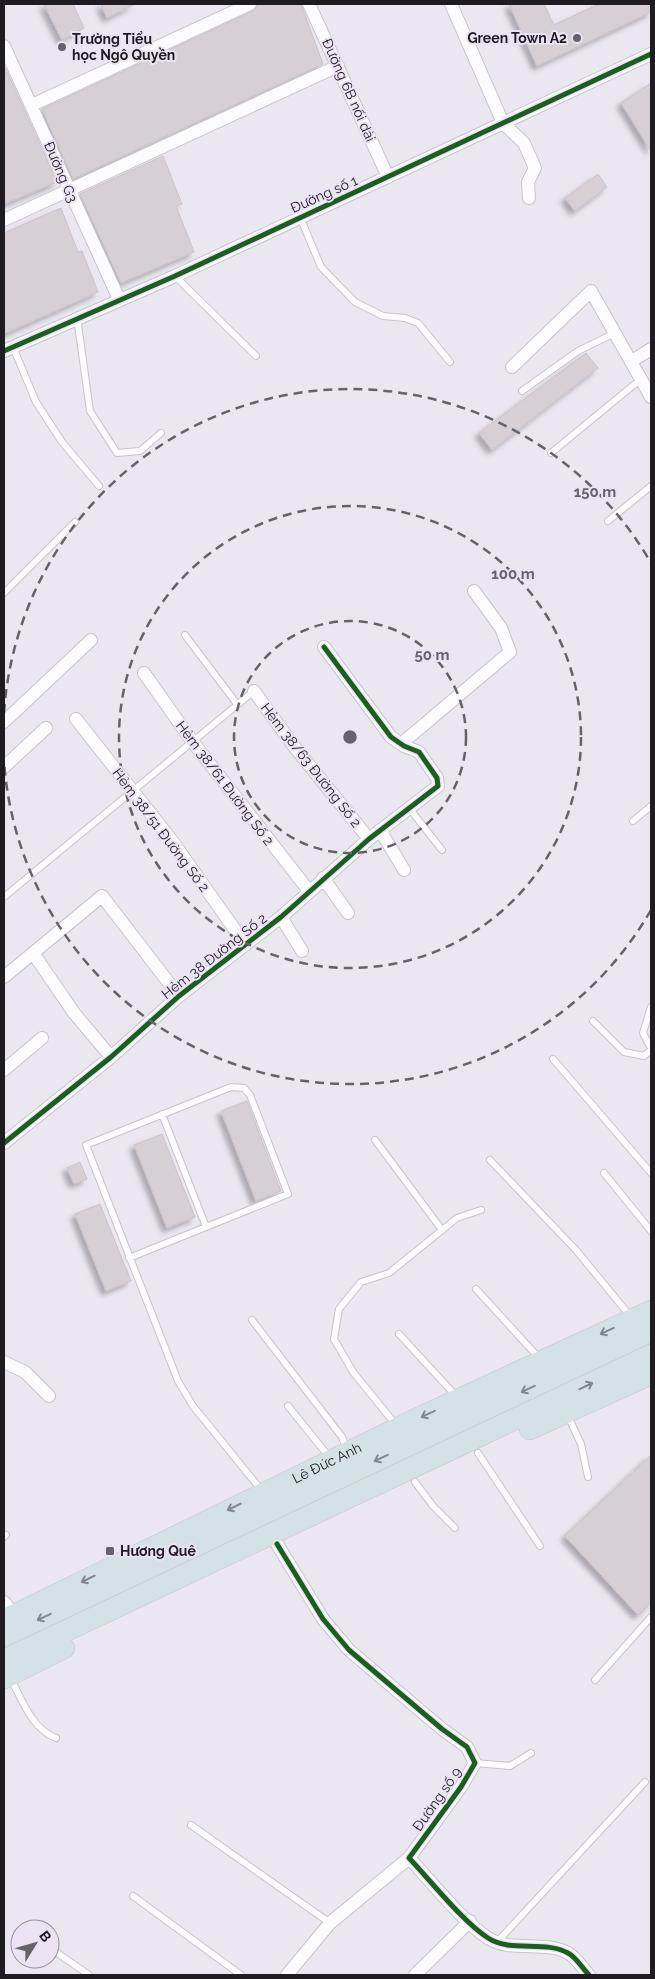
<svg xmlns="http://www.w3.org/2000/svg" width="655" height="1979" font-family="Raleway,sans-serif">
	<defs>
		<filter id="shadow"><feDropShadow dx="-4.5" dy="4.5" stdDeviation="2.5" flood-color="#0004"/></filter>
	</defs>
	<rect width="100%" height="100%" fill="#ebe7f0"/>
	<path fill="#d6d0d5" stroke="#c9c3c7" filter="url(#shadow)" d="M44,4H73L84,28L62,40Z
		M101,4H135L107,18Z
		M258,4H301L323,64L73,179L42,109L253,11Z
		M509,4H544L554,25L599,4H651V12L537,66Z
		M4,65L57,182L4,204Z
		M651,83V151L621,103Z
		M163,156L182,204L176,206L194,252L121,283L80,194Z
		M598,174L607,187L575,211L565,198Z
		M61,208L78,252L82,251L98,292L4,334V233Z
		M586,353L598,368L492,450L479,433Z
		M247,1101L281,1191L256,1201L221,1111Z
		M162,1134L195,1217L167,1228L134,1145Z
		M80,1162L87,1179L74,1184L67,1168Z
		M100,1204L131,1281L106,1291L75,1214Z
		M651,1455V1602L638,1615L565,1536Z"/>
	<g fill="none" stroke-linecap="round" stroke-linejoin="round">
		<g stroke="#c7c4cb" stroke-width="8">
			<path id="service" d="M300,217L321,267L355,302L383,316L405,318L418,323L450,362
				M175,276L256,356
				M77,317L90,411L117,453L140,451L161,433
				M13,347L36,402L62,442L99,486
				M522,391L578,351L615,333
				M551,453L641,379
				M608,521L651,486
				M4,593L75,522
				M185,635L237,704
				M409,808L442,850
				M633,821L651,806
				M4,897L254,691
				M651,1007L643,1033L651,1048
				M593,1021L624,1052L644,1056L651,1050
				M553,1059L651,1173
				M162,1114L206,1227
				M375,1140L442,1230
				M490,1160L576,1250L631,1317
				M604,1173L651,1231
				M129,1258L288,1194L250,1095L244,1088L231,1087L86,1145L178,1381L193,1406L262,1491
				M476,1289L539,1358
				M252,1320L342,1437L347,1450
				M399,1334L456,1396
				M288,1406L330,1458
				M567,1414L581,1444L588,1477
				M396,1425L353,1372L334,1339L339,1309L361,1282L389,1273L457,1218L481,1210
				M478,1453L540,1546
				M415,1482L433,1506L455,1528
				M4,1537L6,1535
				M11,1679C22,1700 32,1729 56,1738
				M595,1680L651,1617
				M475,1763L510,1766L531,1753
				M191,1825L330,1923
				M133,1896L241,1975
				M498,1941L645,1782
				M50,1948L89,1975"/>
		</g>
		<g stroke="#c7c4cb" stroke-width="14">
			<path id="minor" d="M309,4L388,177
				M451,4L503,123L524,143L535,168L528,182L529,198
				M4,46L119,299
				M32,105L250,4
				M4,220L338,66
				M4,351L175,276L651,54
				M632,361L651,349
				M512,367L591,291L651,397
				M144,673L192,741L309,891
				M254,691L293,745L369,839
				M76,719L173,842L245,944
				M4,722L91,640
				M401,744L510,652L501,628L474,591
				M4,767L46,728
				M380,830L404,870
				M323,878L348,913
				M281,917L302,951
				M33,953L74,1013L111,1057
				M4,977L102,896L179,996
				M4,1070L42,1038
				M4,1143L111,1057L179,996L281,917L369,839L438,786L437,778L419,752L404,746L391,737L324,647
				M4,1362L25,1372L49,1396
				M277,1544L323,1619L349,1650L442,1729L467,1747L475,1763L461,1787L409,1858C431,1881 463,1922 488,1938C511,1953 545,1940 568,1953C576,1957 583,1969 589,1975
				M4,1602L18,1619
				M287,1975L330,1923L409,1858
				M415,1975L470,1921"/>
		</g>
		<g stroke="#c6c4c9" stroke-width="22">
			<g id="trunk">
				<path d="M530,1429L651,1374"/>
				<path id="s1" d="M4,1620L429,1413L651,1311"/>
				<path d="M4,1636L651,1331"/>
				<path d="M4,1660L651,1355"/>
				<path d="M4,1678L64,1648"/>
			</g>
		</g>
		<use href="#service" stroke="#fcfbfd" stroke-width="6"/>
		<use href="#minor" stroke="#fcfbfd" stroke-width="12"/>
		<use href="#trunk" stroke="#d4e2e6" stroke-width="21"/>
		<g stroke="#ebe3f4" stroke-width="8">
			<path id="cycleway" d="M4,351L175,276L651,54
				M4,1143L111,1057L179,996L281,917L369,839L438,786L437,778L419,752L404,746L391,737L324,647
				M277,1544L323,1619L349,1650L442,1729L467,1747L475,1763L461,1787L409,1858C431,1881 463,1922 488,1938C511,1953 545,1940 568,1953C576,1957 583,1969 589,1975"/>
		</g>
		<use href="#cycleway" stroke="#1b5e20" stroke-width="5"/>
	</g>
	<defs><path id="oneway-shaft" d="M-6 0H5M1.5-3L5.5 0L1.5 3" fill="none" stroke-width="1.6" stroke-linecap="round" stroke-linejoin="round" transform="scale(1.25)"/></defs>
	<g stroke="#82888d">
		<use href="#oneway-shaft" transform="translate(607 1331) rotate(155)"/>
		<use href="#oneway-shaft" transform="translate(586 1386) rotate(-26)"/>
		<use href="#oneway-shaft" transform="translate(528 1389) rotate(155)"/>
		<use href="#oneway-shaft" transform="translate(428 1414) rotate(155)"/>
		<use href="#oneway-shaft" transform="translate(381 1458) rotate(155)"/>
		<use href="#oneway-shaft" transform="translate(234 1507) rotate(154)"/>
		<use href="#oneway-shaft" transform="translate(88 1579) rotate(154)"/>
		<use href="#oneway-shaft" transform="translate(44 1617) rotate(155)"/>
	</g>
	<g fill="none" stroke="#666269" stroke-width="2.5" stroke-dasharray="9 6">
		<circle cx="350" cy="737" r="116"/>
		<circle cx="350" cy="737" r="231"/>
		<path d="M651 910A347 347 0 0 1 4 761M4 713A347 347 0 0 1 651 563"/>
	</g>
	<g fill="#666269" stroke="#ebe3f4" stroke-width="2">
		<circle cx="577" cy="38" r="5"/>
		<circle cx="62" cy="47" r="5"/>
		<rect x="105" y="1546" width="10" height="10" rx="2.5"/>
	</g>
	<g text-anchor="middle" stroke-width="4" stroke-linejoin="round" paint-order="stroke">
		<g font-size="14" font-weight="bold" fill="#1e1b21" stroke="#ebe3f4" text-anchor="start">
			<text x="567" y="43" text-anchor="end">Green Town A2</text>
			<text x="72" y="44">Trường Tiểu<tspan x="72" dy="16">học Ngô Quyền</tspan></text>
			<text x="120" y="1556">Hương Quê</text>
		</g>
		<g font-size="14" fill="#1e1b21" stroke="#ebe3f4">
			<text transform="translate(349 90) rotate(66)" y="5">Đường 6B nối dài</text>
			<text transform="translate(61 172) rotate(67)" y="5">Đường G3</text>
			<text transform="translate(324 194) rotate(-24)" y="5">Đường số 1</text>
			<text transform="translate(311 765) rotate(52)" y="5">Hẻm 38/63 Đường Số 2</text>
			<text transform="translate(225 783) rotate(53)" y="5">Hẻm 38/61 Đường Số 2</text>
			<text transform="translate(161 830) rotate(53)" y="5">Hẻm 38/51 Đường Số 2</text>
			<text transform="translate(214 956) rotate(-38)" y="5">Hẻm 38 Đường Số 2</text>
			<text dy="5" stroke="none"><textPath href="#s1" startOffset="359">Lê Đức Anh</textPath></text>
			<text transform="translate(437 1799) rotate(-55)" y="5">Đường số 9</text>
		</g>
	</g>
	<circle cx="350" cy="737" r="8" fill="#666269" stroke="#ebe3f4" stroke-width="2.5"/>
	<g font-size="15" text-anchor="middle" font-weight="bold" fill="#666269" stroke="#ebe3f4" stroke-width="4" stroke-linejoin="round" paint-order="stroke">
		<text x="595" y="497">150 m</text>
		<text x="513" y="579">100 m</text>
		<text x="432" y="660">50 m</text>
	</g>
	<rect width="655" height="1979" fill="none" stroke="#1e1b21" stroke-width="10"/>
	<g transform="translate(35 1944) rotate(53)"><circle r="24" fill="#ebe3f4" stroke="#9993a0"/>
	<path d="M0-4L9 19L0 12L-9 19Z" fill="#666269"/>
	<text y="-8" font-size="14" font-weight="bold" text-anchor="middle" fill="#1e1b21">B</text>
	</g>
</svg>
